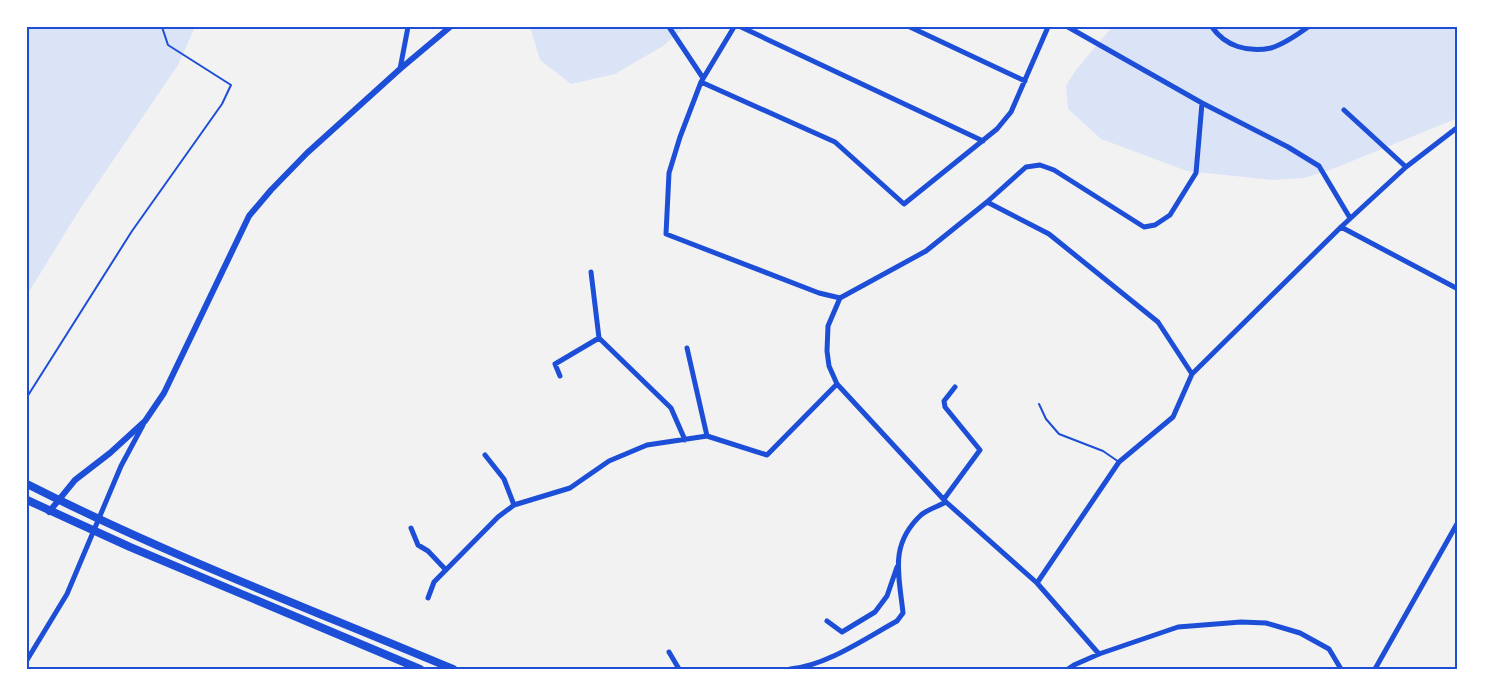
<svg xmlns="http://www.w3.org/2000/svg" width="1485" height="696" font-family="'Fira Sans',sans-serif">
	<rect width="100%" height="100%" fill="#f2f2f2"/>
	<path fill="#dbe4f7" d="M27,27H195L178,65L80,209L27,295Z
		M530,27H685L663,46L615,74L571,84L540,60Z
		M1112,27H1458V118L1330,170L1304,178L1273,180L1187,171L1101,139L1068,109L1066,86L1075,71Z"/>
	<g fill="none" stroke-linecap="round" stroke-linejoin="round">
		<path stroke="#1d4ed8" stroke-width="2" d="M27,397L132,231L222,104L231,85L168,45L162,27"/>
		<path stroke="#1d4ed8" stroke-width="2" d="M1039,404L1046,419L1059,434L1103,451L1119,462"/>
		<path stroke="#1d4ed8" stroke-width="5" d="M669,27L703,78
			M734,27L701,82L680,137L669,173L666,234L819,293L840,298
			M741,27L983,141
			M910,27L1025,81
			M1068,27L1202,103L1288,147L1319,166L1350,218
			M1212,27C1225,46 1248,53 1271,48C1284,44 1297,35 1308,27
			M1457,27L1458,32
			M400,69L408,27
			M701,82L835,142L904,204L997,129L1011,112L1048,27
			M1344,110L1406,167
			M987,202L1049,234L1158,322L1192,374
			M1341,227L1458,289
			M591,272L599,338
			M687,348L707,436
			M560,376L555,364L599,338L671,408L685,440
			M485,455L504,479L514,505
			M944,499L980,450L945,407L944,401L955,387
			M411,528L418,545L428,551L446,570
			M1037,583L1119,462L1173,417L1192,374L1341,227L1406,167L1458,127
			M428,598L434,582L498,517L514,505L570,488L609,461L647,445L707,436L767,455L837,384
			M827,621L842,632L875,612L887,596L897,567
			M669,652L679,669
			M1099,654L1037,583L946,502L837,384L829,366L827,351L828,326L840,298L926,251L987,202L1026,167L1040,165L1054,170L1144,227L1155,225L1170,215L1196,173L1202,103
			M27,660L67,594L121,466L143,425
			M790,669C826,666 866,638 897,621L903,613C899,574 889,545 921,515C928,509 939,506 946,502
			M1068,669L1074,665L1099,654L1178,627L1241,622L1266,623L1300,633L1329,649L1341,669
			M1375,669L1458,522"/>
		<path stroke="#1d4ed8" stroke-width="6" d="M49,512L75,480L110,453L145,421L164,393L249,216L271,190L307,153L400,69L450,27"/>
		<path stroke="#1d4ed8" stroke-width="8" d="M27,484C165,554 310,609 453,669
			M27,500L130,547L420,669"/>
	</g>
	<rect width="1485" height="696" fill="none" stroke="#ffffff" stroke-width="57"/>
	<rect x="28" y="28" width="1428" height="640" fill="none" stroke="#1d4ed8" stroke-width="2"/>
</svg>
